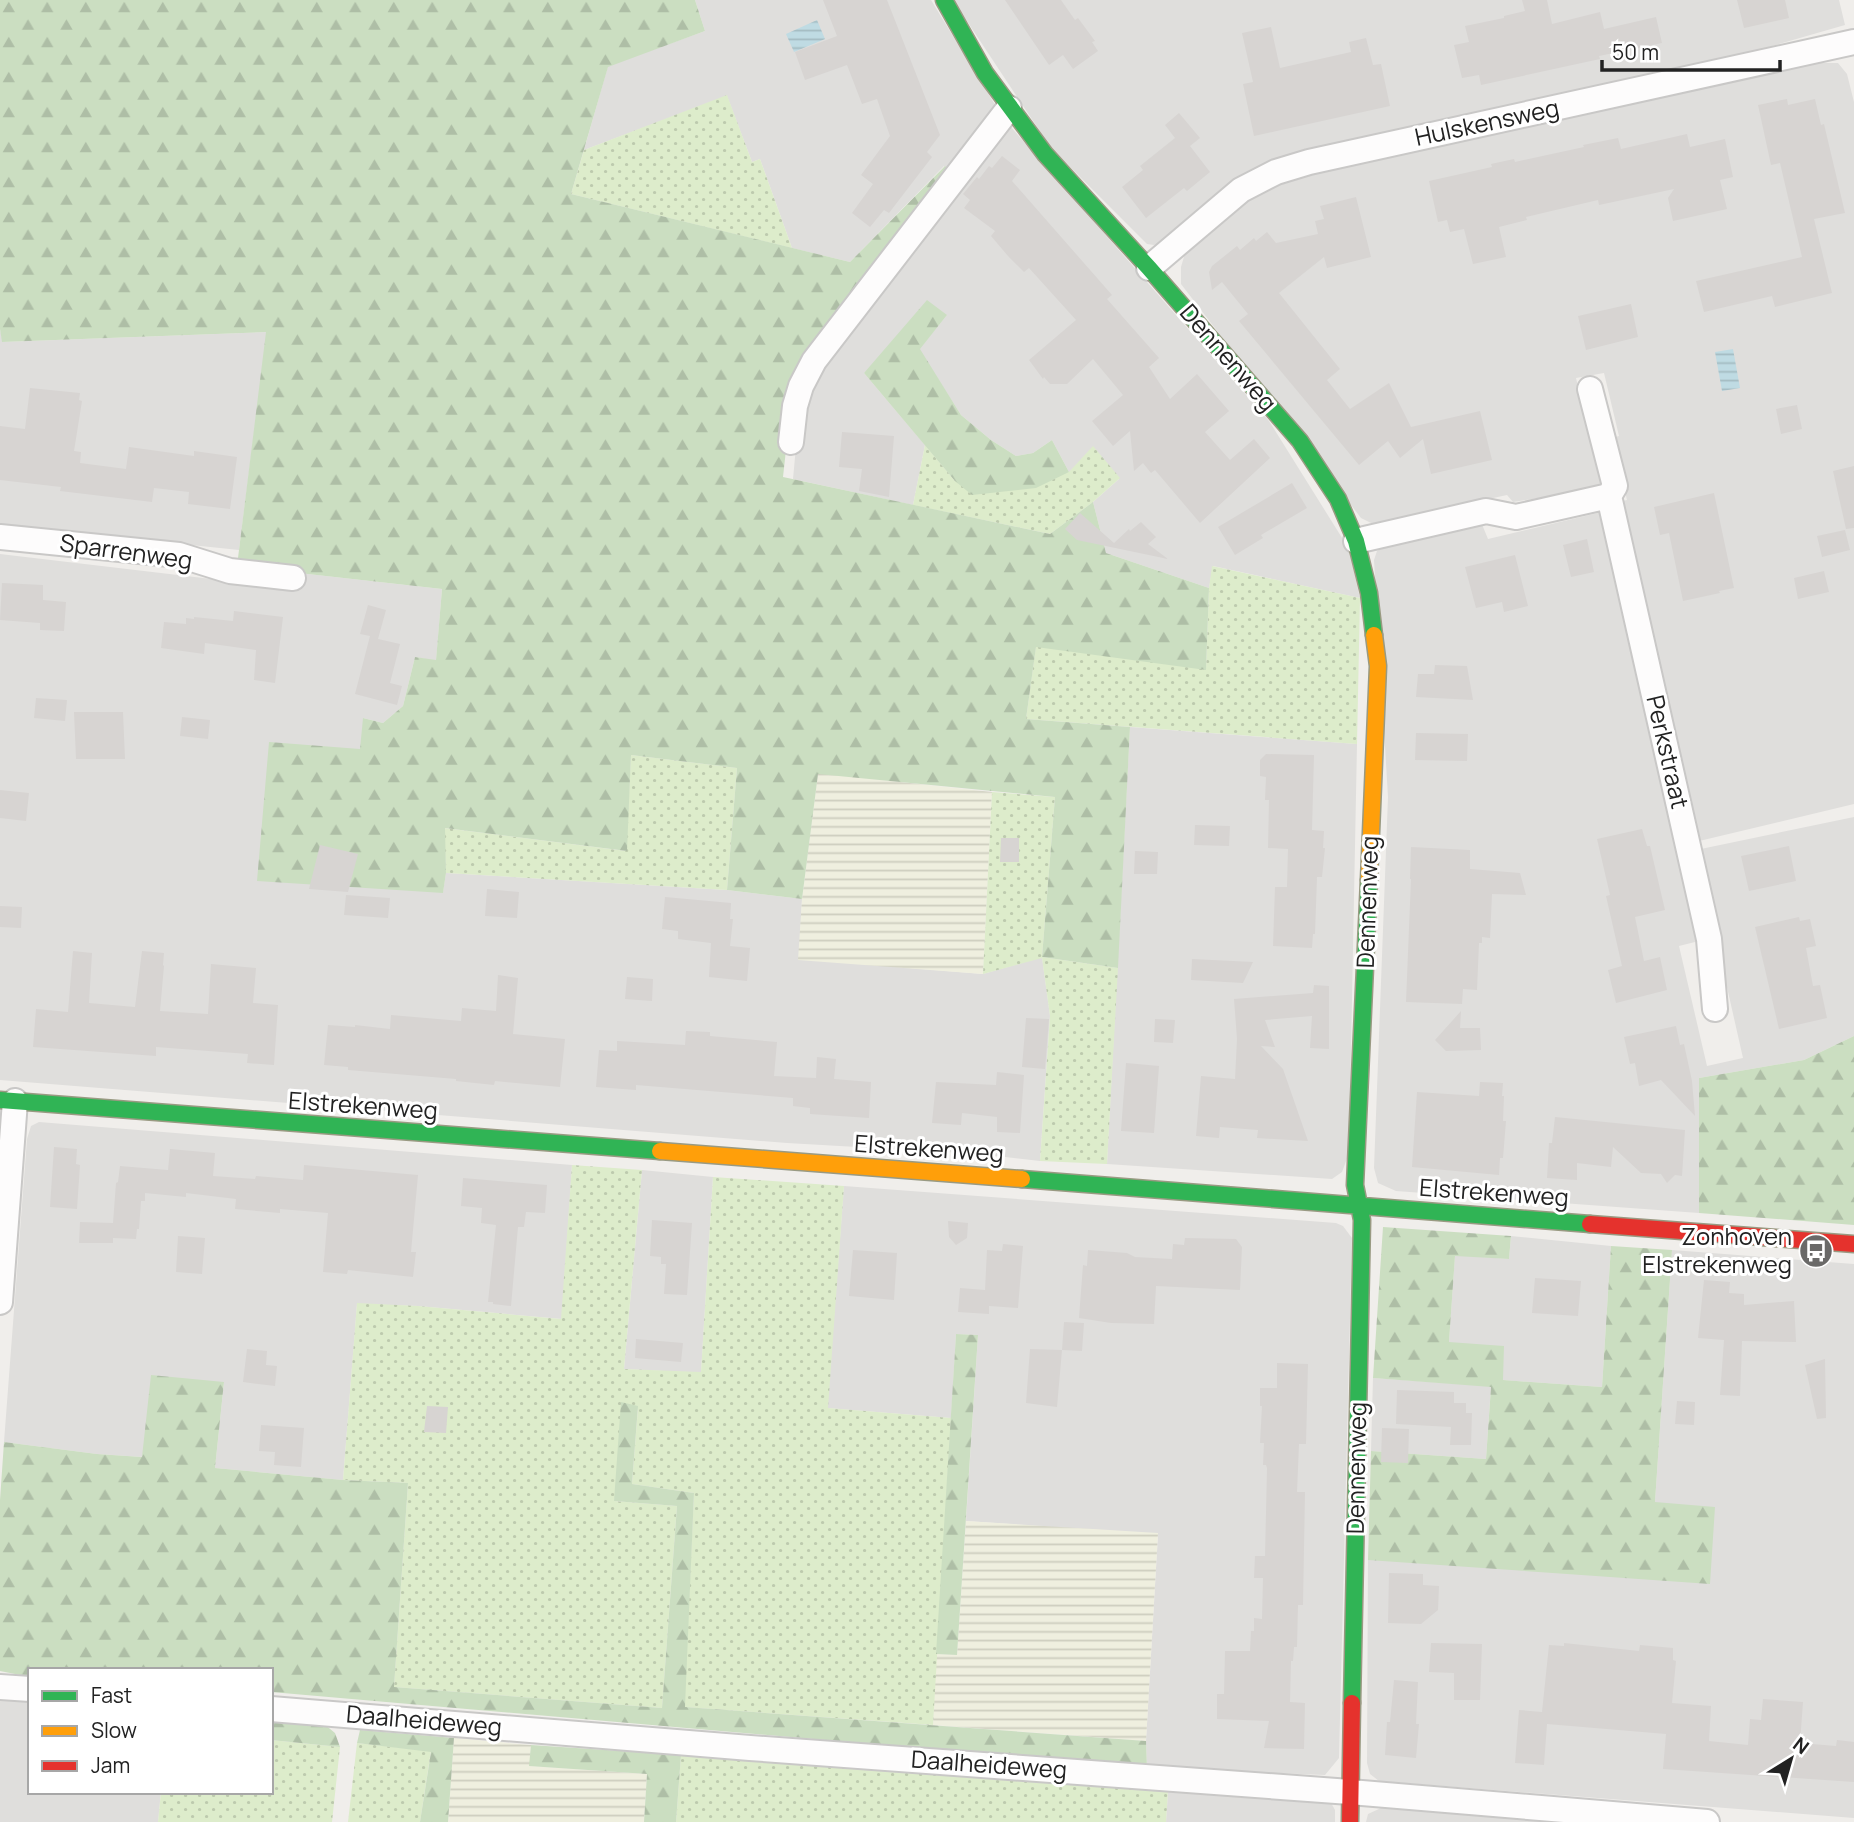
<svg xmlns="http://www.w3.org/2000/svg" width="1854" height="1822" font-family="Manrope,sans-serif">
	<defs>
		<pattern id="farmland-rules" width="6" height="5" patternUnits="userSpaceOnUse" patternTransform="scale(1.75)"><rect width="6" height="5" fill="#efefdf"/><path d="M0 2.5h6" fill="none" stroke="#cdcdbf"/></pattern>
		<pattern id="grass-dots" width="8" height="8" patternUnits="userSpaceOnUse" patternTransform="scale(1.75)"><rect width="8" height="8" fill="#ddeccb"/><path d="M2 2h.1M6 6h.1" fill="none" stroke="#bdcaae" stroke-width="1.8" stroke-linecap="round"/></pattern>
		<pattern id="forest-firs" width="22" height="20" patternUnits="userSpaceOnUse" patternTransform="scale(1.75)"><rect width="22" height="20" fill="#cbdec1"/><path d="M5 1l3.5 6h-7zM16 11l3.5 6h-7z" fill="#aebea6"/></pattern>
		<pattern id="water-rules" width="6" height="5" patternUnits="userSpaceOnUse" patternTransform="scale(1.75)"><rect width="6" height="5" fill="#bfdbe3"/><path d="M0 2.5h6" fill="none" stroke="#a4bcc2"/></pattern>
	</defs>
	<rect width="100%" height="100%" fill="#f0eeeb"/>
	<path fill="#dfdedc" d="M695,0H931L997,108L953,174L944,166L850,262L792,248L760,159L752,162L727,96L584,150L608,66L705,31Z
		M953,0H1839L1845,25L1706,65L1309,156L1160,243L1154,245L1147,244L1051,148Z
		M1819,63H1838L1847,74L1854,102V804L1695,842L1618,502L1627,500L1612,438L1619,436L1604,373L1576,378L1602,488L1513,502L1507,495L1373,524L1361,518L1181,284V267L1186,250L1249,200L1280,185L1319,173L1479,136Z
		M1010,126L1269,421L1349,549L1360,598L1213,566L1209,588L1106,553L1093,502L1119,479L1069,472L1052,440L1033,453L1016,456L991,440L961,415L919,349L947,315L864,373L925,445L913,505L793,479L801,393Z
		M0,329L3,342L267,332L239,550L0,525Z
		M1602,512L1699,941L1679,946L1707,1066L1743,1058L1696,850L1854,817V1036L1804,1060L1699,1078V1213L1396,1191L1378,1183L1374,1168L1388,797L1374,560L1377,551L1387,545L1481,522L1488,539Z
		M0,554L237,582V566L442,589L436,661L415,657L403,706L383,723L363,718L443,892L446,873L727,890L802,899L799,959L983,974L1042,957L1050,1016L1040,1161L980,1154L787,1143L0,1080Z
		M1130,727L1357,744L1349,1153L1342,1172L1332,1179L1107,1164Z
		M39,1122L572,1165L562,1319L418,1306L357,1304L343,1480L215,1468L224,1382L143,1457L97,1454L4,1442L27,1139L31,1126Z
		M642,1170L713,1177L701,1373L624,1369Z
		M844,1186L1336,1223L1343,1226L1352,1238L1339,1758L1325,1775L1147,1768L1146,1741L1158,1534L966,1521L978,1335L956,1334L951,1418L827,1408Z
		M1511,1236L1611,1246L1602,1387L1502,1380L1449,1342L1455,1255L1509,1259Z
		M1672,1250L1854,1264V1818L1379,1781L1370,1774L1367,1763L1368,1560L1655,1502Z
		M1373,1378L1491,1386L1486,1459L1371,1451Z
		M4,1699L30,1701V1792H161L158,1822H0V1700Z
		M1168,1791L1322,1797L1330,1801L1335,1810V1822H1166Z
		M1381,1808L1567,1822H1366L1368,1814Z"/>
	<path fill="url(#farmland-rules)" d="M818,773L992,792L983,974L798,960L802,899Z
		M966,1521L1158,1533L1146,1741L933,1725L936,1654L957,1655Z
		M454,1738L531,1745L530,1766L647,1774L644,1822H448Z"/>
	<path fill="url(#grass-dots)" d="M727,95L752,162L760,159L792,248L571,194L584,150Z
		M925,445L955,481L1069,472L1093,446L1120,478L1093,502L1050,534L913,505Z
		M1212,566L1360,598L1357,744L1026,719L1036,646L1206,669L1209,588Z
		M631,755L737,768L727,890L446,873L444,828L626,851Z
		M992,792L1055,797L1042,957L1118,968L1107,1164L1040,1161L1050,1016L1042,958L983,974Z
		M572,1165L642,1170L624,1369L701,1372L713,1177L844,1186L828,1408L951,1418L933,1725L684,1707L694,1493L632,1484L638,1407L614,1501L677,1506L662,1708L394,1687L408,1483L343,1480L357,1303L418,1306L561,1319Z
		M271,1740L340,1747L332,1822H158L161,1792H271Z
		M357,1743L431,1751L420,1822H348Z
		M681,1755L1168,1791L1166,1822H676Z"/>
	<path fill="url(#forest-firs)" d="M0,0H695L705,31L608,67L571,194L850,262L945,166L953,174L813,359L789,423L783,477L1050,534L1093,502L1106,553L1209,588L1206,670L1036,647L1026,719L1130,727L1118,968L1042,957L1055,797L818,774L802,899L727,890L737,768L631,755L627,851L445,828L446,873L443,893L257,881L269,742L360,749L363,718L383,723L403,706L415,657L436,660L442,589L237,566L266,332L2,342L0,329Z
		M927,300L947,315L920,349L961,415L991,440L1016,456L1033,453L1052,440L1069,472L1036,488L972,495L955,481L864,373Z
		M1854,1036V1225L1699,1213V1078L1804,1060Z
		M1383,1227L1511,1236L1509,1259L1455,1256L1449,1342L1504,1346L1503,1380L1602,1387L1611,1246L1672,1250L1655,1502L1715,1507L1710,1584L1368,1560L1371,1451L1486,1459L1491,1387L1373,1378Z
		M956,1334L978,1335L957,1655L936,1654Z
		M151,1375L224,1382L215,1468L343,1480L408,1483L394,1687L662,1708L677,1506L614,1501L621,1402L638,1406L632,1484L694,1493L685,1707L1146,1741L1147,1768L271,1692V1670H30V1677L0,1671V1500L4,1442L97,1454L142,1457Z
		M271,1720L324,1724L335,1733L340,1747L271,1740Z
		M360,1730L454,1738L448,1822H420L431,1752L357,1743Z
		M531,1745L681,1755L676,1822H644L647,1774L529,1766Z"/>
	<path fill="url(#water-rules)" d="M817,20L825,39L794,52L786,34Z
		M1733,349L1740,388L1722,391L1715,352Z"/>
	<path fill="#d7d4d2" d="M823,0H887L940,135L927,152L932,157L889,213L884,210L870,227L852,213L873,184L861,175L890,136L877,99L862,104L847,65L805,80L795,52L837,36Z
		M1005,0H1061L1075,20L1078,18L1095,41L1092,42L1098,51L1073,69L1063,55L1049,65Z
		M1522,0H1547L1552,24L1600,12L1604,29L1656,17L1662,43L1599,56L1600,59L1481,85L1479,75L1462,78L1454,45L1469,42L1465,26L1504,18V16L1525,11Z
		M1737,0H1785L1789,18L1744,28Z
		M1271,27L1280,68L1351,52L1349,42L1366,38L1373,65L1381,64L1390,106L1254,136L1243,84L1253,82L1242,33Z
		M1787,99L1788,105L1815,99L1821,125L1824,124L1845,213L1814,219L1832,293L1775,307L1772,296L1704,312L1696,281L1802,257L1780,163L1771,165L1758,105Z
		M1179,113L1200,138L1190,146L1210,172L1187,191L1184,188L1146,218L1122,187L1143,170L1140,166L1175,138L1165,125Z
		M1687,134L1690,147L1725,139L1733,177L1720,180L1727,209L1673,221L1668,198L1674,189L1599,205L1598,200L1526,217L1527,220L1499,227L1506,257L1473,264L1464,229L1450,232L1447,220L1438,222L1429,181L1492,167L1491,164L1514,159L1515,162L1584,147L1583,145L1618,138L1621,149Z
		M1002,156L1020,170L1012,181L1112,295L1107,299L1159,358L1149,367L1170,399L1197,374L1229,411L1205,432L1230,460L1254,439L1270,458L1200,523L1155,470L1151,473L1143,463L1134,471L1130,431L1113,446L1092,421L1123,395L1093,359L1067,384H1050L1044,377L1043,379L1029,360L1076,320L1029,268L1024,272L1008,256L991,236L995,231L964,208L970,200L963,194L977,177L979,179L989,166L992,168Z
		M1356,197L1371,257L1327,268L1324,257L1279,293L1340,369L1327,380L1350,409L1389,383L1411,427L1480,411L1492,460L1431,474L1423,439L1400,458L1388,441L1359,465L1239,321L1248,314L1222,282L1212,290L1209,272L1212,266L1237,246L1240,250L1254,238L1256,241L1267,232L1276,243L1318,234L1315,221L1324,219L1320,206Z
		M1631,304L1638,337L1586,350L1578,316Z
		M30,388L80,393L79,400L82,401L74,451L81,452L80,463L126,469L129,447L194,456V451L237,457L230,509L188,504L189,492L154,488L152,502L60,491L61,487L0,480V426L25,429Z
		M1797,405L1802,429L1781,434L1776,409Z
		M842,432L894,436L889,497L859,491L862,469L839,467Z
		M1854,466V528L1846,529L1833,471Z
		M1292,483L1307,508L1261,535L1263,538L1235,555L1218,527Z
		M1714,493L1734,588L1719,591L1720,593L1683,601L1669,533L1660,535L1654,507Z
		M1080,513L1114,543L1129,529L1130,531L1141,522L1156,537L1148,544L1168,559L1077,540L1065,529Z
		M1845,530L1850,550L1822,557L1817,536Z
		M1587,539L1594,572L1571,577L1563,545Z
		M1515,555L1528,606L1504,612L1502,602L1476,608L1465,567Z
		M1824,571L1829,592L1798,599L1794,578Z
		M2,583L43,585V600L66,602L64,631L40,630V623L0,620Z
		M368,605L386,610L378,639L400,644L390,683L402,686L397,705L355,694L370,636L360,634Z
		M234,611L283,617L275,683L254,680L256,650L205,643L204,654L161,648L164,622L186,624V618L194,619V617L233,621Z
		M1435,665L1467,666L1473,700L1416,697L1418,674H1434Z
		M36,698L67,700L65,721L34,718Z
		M74,712H123L125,759H76Z
		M182,717L210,720L208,739L180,736Z
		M1416,733L1468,734L1467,761L1415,760Z
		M1266,754L1314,755L1312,830L1324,831L1323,848H1325L1322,877H1317L1315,934H1313L1312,948L1273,946L1275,887H1287L1288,849L1268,848L1269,800H1265L1266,777L1260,776V760Z
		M0,790L29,793L26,821L0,818Z
		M1195,825L1230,826L1229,846L1194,845Z
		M1642,829L1647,846H1650L1665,910L1635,917L1644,961L1660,957L1667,990L1616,1003L1608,970L1622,966L1606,896L1610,895L1597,839Z
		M1001,838H1019V862H1000Z
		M320,845L358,854L348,892L309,889Z
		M1789,846L1796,881L1749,891L1741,856Z
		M1411,847L1470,850V869L1520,873L1526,895L1492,894L1490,938L1482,937V943H1479L1477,990L1463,989L1462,1004L1406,1002L1411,879H1410Z
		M1135,851L1158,852L1157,874H1134Z
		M487,889L519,892L517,918L485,916Z
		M346,895L390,898L388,918L344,915Z
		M665,897L731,903L730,919H733L730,946L750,948L747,981L709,977L711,943L678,939V931L662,929Z
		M0,906L22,907L21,928L0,927Z
		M1799,917L1800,921L1810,919L1816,946L1806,948L1813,986L1820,985L1827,1018L1779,1029L1755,927Z
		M73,951L92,953L89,1003L135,1007L142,951L164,953L163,965L164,966L160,1011L208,1014L211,964L256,968L253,1003L278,1005L274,1065L247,1063L248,1054L156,1047V1056L33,1047L36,1009L68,1012Z
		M1192,959L1253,962L1243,983L1191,980Z
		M498,975L518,978L513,1034L565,1039L560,1087L495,1081L494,1085L456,1081V1079L348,1070V1067L324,1065L328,1025L355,1027V1025L390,1029L391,1015L461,1021L462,1008L496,1011Z
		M627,977L653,979L652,1001L625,999Z
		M1314,985L1329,986V1049L1310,1048L1312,1016L1265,1020L1275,1047L1261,1046L1283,1069L1308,1141L1257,1138L1258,1130L1220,1127L1219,1138L1196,1136L1201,1076L1235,1079L1237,1039L1234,999L1313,993Z
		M1461,1011L1460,1028H1480L1481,1050L1446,1051L1435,1040Z
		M1026,1018L1049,1019L1045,1069L1022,1067Z
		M1155,1019L1175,1020L1173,1043L1154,1042Z
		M1676,1026L1680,1045L1684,1044L1692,1081L1695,1116L1661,1080L1639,1086L1635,1063L1630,1064L1624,1037Z
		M686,1031L710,1032V1036L777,1042L774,1076L816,1078L817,1057L836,1059L834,1079L871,1082L869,1118L810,1114V1108L793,1106V1098L636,1085V1090L596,1087L599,1050L617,1051V1041L685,1045Z
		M1126,1063L1159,1066L1154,1133L1121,1131Z
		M997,1072L1024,1075L1020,1133L997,1132V1117L962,1113L961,1125L932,1123L936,1082L996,1085Z
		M1480,1082L1503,1083L1502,1096H1504L1503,1121H1506L1503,1158H1500L1499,1175L1412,1167L1417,1092L1479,1096Z
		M1555,1117L1685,1130L1682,1176L1675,1175L1667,1183L1661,1174L1641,1173L1613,1147L1611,1167L1577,1163V1180L1547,1178L1549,1143H1552Z
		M54,1147L77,1149L76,1164L80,1165L77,1209L50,1207Z
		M170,1149L215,1153L213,1176L255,1179L256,1176L303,1180L304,1165L418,1175L411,1252H416L413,1277L348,1270L347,1274L323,1272L328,1213L280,1209V1213L235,1209L236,1199L186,1193V1197L145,1193V1201H141L139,1229H137L136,1239L113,1238V1243H79L80,1222L113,1223L116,1183L118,1182L120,1166L168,1170Z
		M463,1178L547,1185L545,1213L526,1212L524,1227H518L511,1306L493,1304V1302H488L496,1225L481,1223L482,1208L461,1206Z
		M652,1220L692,1223L687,1295L664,1294L666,1264H661V1257L650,1256Z
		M948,1221L968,1223L967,1238L956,1245L949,1237Z
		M178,1236L205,1238L202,1274L176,1272Z
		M1185,1238L1236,1239L1242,1247L1240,1290L1156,1286L1154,1324L1111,1323L1079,1318L1083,1265L1087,1266L1088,1250L1127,1253L1135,1257L1172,1259L1173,1244L1184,1245Z
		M1003,1244L1023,1246L1018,1308L989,1306V1314L958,1312L960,1288L985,1290L987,1250L1002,1251Z
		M853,1250L897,1253L894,1300L849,1296Z
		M1535,1278L1581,1281L1578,1316L1532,1313Z
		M1704,1280L1730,1282L1729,1293L1744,1294V1305L1794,1301L1796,1342L1742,1341L1740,1396L1720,1395L1724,1340L1698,1338Z
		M1064,1322L1084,1323L1082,1351L1062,1350Z
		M636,1339L683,1343L681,1362L635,1358Z
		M247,1349L267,1351L266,1365L277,1366L275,1386L243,1382Z
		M1030,1349L1062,1350L1057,1407L1026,1403Z
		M1825,1359L1826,1418L1817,1419L1805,1365Z
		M1277,1363L1308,1364L1306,1444H1299L1297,1492H1305L1303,1605H1298L1297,1647H1294L1293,1661H1291L1290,1702L1305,1703L1304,1749L1264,1748L1269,1721L1217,1719V1694H1224L1225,1651H1250L1251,1631H1254V1618L1262,1619L1263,1578H1254L1255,1556H1265L1267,1468L1266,1465H1263L1264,1443H1260L1262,1406H1260V1388H1277Z
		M1397,1390L1454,1392V1403H1466V1413H1472L1471,1445H1450L1451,1427L1396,1424Z
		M1677,1401L1695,1402L1694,1425L1675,1424Z
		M427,1406L448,1407L446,1433L424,1432Z
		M261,1425L304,1428L301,1467L274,1465L275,1452L259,1451Z
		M1382,1428L1409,1429L1408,1463L1381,1462Z
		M1389,1573L1423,1574V1585L1439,1586L1438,1610L1421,1624L1388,1623Z
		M1431,1643L1482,1644L1480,1700H1454V1673L1429,1672Z
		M1564,1643L1639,1651L1640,1645L1673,1648V1660L1676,1661L1672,1703L1711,1706L1709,1741L1748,1745L1750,1719L1761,1720L1763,1699L1803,1702L1800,1743L1836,1746L1837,1740L1854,1742V1782L1663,1769L1666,1734L1547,1724L1544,1765L1515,1763L1519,1710L1542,1712L1549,1645L1564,1646Z
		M1394,1680L1418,1682L1416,1724H1419L1416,1758L1385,1755L1387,1722H1390Z"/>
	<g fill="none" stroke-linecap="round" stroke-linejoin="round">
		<g stroke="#c9c8c7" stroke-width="28">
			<path id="street" d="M1149,268L1241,190L1276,172L1309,162L1854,42
				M791,442L795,406L801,386L814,361L1009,108
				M1609,496L1709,939L1715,1009
				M0,537L179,555L230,571L293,578
				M1356,541L1486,511L1516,517L1609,496L1615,486L1590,389
				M0,1302L15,1101
				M0,1687L30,1689
				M271,1709L750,1748L1350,1792L1707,1822"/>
		</g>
		<g stroke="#999a82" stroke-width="19">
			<path id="fast" d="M944,0L985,73L1045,154L1149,268L1300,441L1338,499L1356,541L1369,593L1374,635
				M0,1100L660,1151
				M1022,1179L1590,1224
				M1352,1703L1362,1220L1355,1185L1369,880"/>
		</g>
		<g stroke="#999a82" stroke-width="19">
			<path id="slow" d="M1369,880L1378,666L1374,635
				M660,1151L1022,1179"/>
		</g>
		<g stroke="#999a82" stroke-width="19">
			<path id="jam" d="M1590,1224L1854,1244
				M1350,1822L1352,1703"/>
		</g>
		<use href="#street" stroke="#fdfcfc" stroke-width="24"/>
		<use href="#fast" stroke="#30b455" stroke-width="16"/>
		<use href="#slow" stroke="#ff9f0a" stroke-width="16"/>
		<use href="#jam" stroke="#e5322d" stroke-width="16"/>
	</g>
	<defs>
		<g id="bus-disc" transform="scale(1.75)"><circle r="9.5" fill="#6a6968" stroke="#fff"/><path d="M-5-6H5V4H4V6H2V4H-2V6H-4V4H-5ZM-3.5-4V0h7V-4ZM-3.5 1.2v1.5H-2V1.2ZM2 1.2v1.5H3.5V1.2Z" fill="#fff"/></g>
	</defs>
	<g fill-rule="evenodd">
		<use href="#bus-disc" x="1816" y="1251"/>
	</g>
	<g text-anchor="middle" stroke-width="6" stroke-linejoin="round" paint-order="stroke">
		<g font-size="24" fill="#222" stroke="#fff">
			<text transform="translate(1487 123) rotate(-12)" y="8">Hulskensweg</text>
			<text transform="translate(1228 358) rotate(49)" y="8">Dennenweg</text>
			<text transform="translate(126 552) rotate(8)" y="8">Sparrenweg</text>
			<text transform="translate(1667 752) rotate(77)" y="8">Perkstraat</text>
			<text transform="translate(1368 902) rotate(-88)" y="8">Dennenweg</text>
			<text transform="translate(363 1106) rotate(4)" y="8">Elstrekenweg</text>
			<text transform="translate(929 1149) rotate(4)" y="8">Elstrekenweg</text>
			<text transform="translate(1494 1193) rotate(4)" y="8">Elstrekenweg</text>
			<text transform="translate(1357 1468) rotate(-89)" y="8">Dennenweg</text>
			<text transform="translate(424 1721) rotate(5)" y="8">Daalheideweg</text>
			<text transform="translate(989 1765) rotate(4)" y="8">Daalheideweg</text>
		</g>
		<g font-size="24" fill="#222" stroke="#fff" text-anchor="end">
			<text x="1792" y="1245">Zonhoven<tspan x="1792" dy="28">Elstrekenweg</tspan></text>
		</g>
	</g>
	<rect x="28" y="1668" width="245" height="126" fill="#ffffff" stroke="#a7a7a7" stroke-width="2"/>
	<rect x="42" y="1691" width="35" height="10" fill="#30b455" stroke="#a7a7a7" stroke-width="2"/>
	<text x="91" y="1703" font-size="21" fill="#222222">Fast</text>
	<rect x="42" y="1726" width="35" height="10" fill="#ff9f0a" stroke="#a7a7a7" stroke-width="2"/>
	<text x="91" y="1738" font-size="21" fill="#222222">Slow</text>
	<rect x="42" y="1761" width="35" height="10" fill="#e5322d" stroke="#a7a7a7" stroke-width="2"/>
	<text x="91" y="1773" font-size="21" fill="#222222">Jam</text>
	<g transform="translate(1791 1759) rotate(37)" stroke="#ffffff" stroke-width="5" paint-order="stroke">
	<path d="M0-5L12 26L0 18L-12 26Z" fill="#222222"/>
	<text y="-10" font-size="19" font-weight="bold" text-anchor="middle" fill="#222222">N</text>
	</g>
	<path d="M1602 60v10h178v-10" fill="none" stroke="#222222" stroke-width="3.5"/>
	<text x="1612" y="60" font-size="21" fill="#222222" stroke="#ffffff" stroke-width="5" paint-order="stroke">50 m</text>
</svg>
